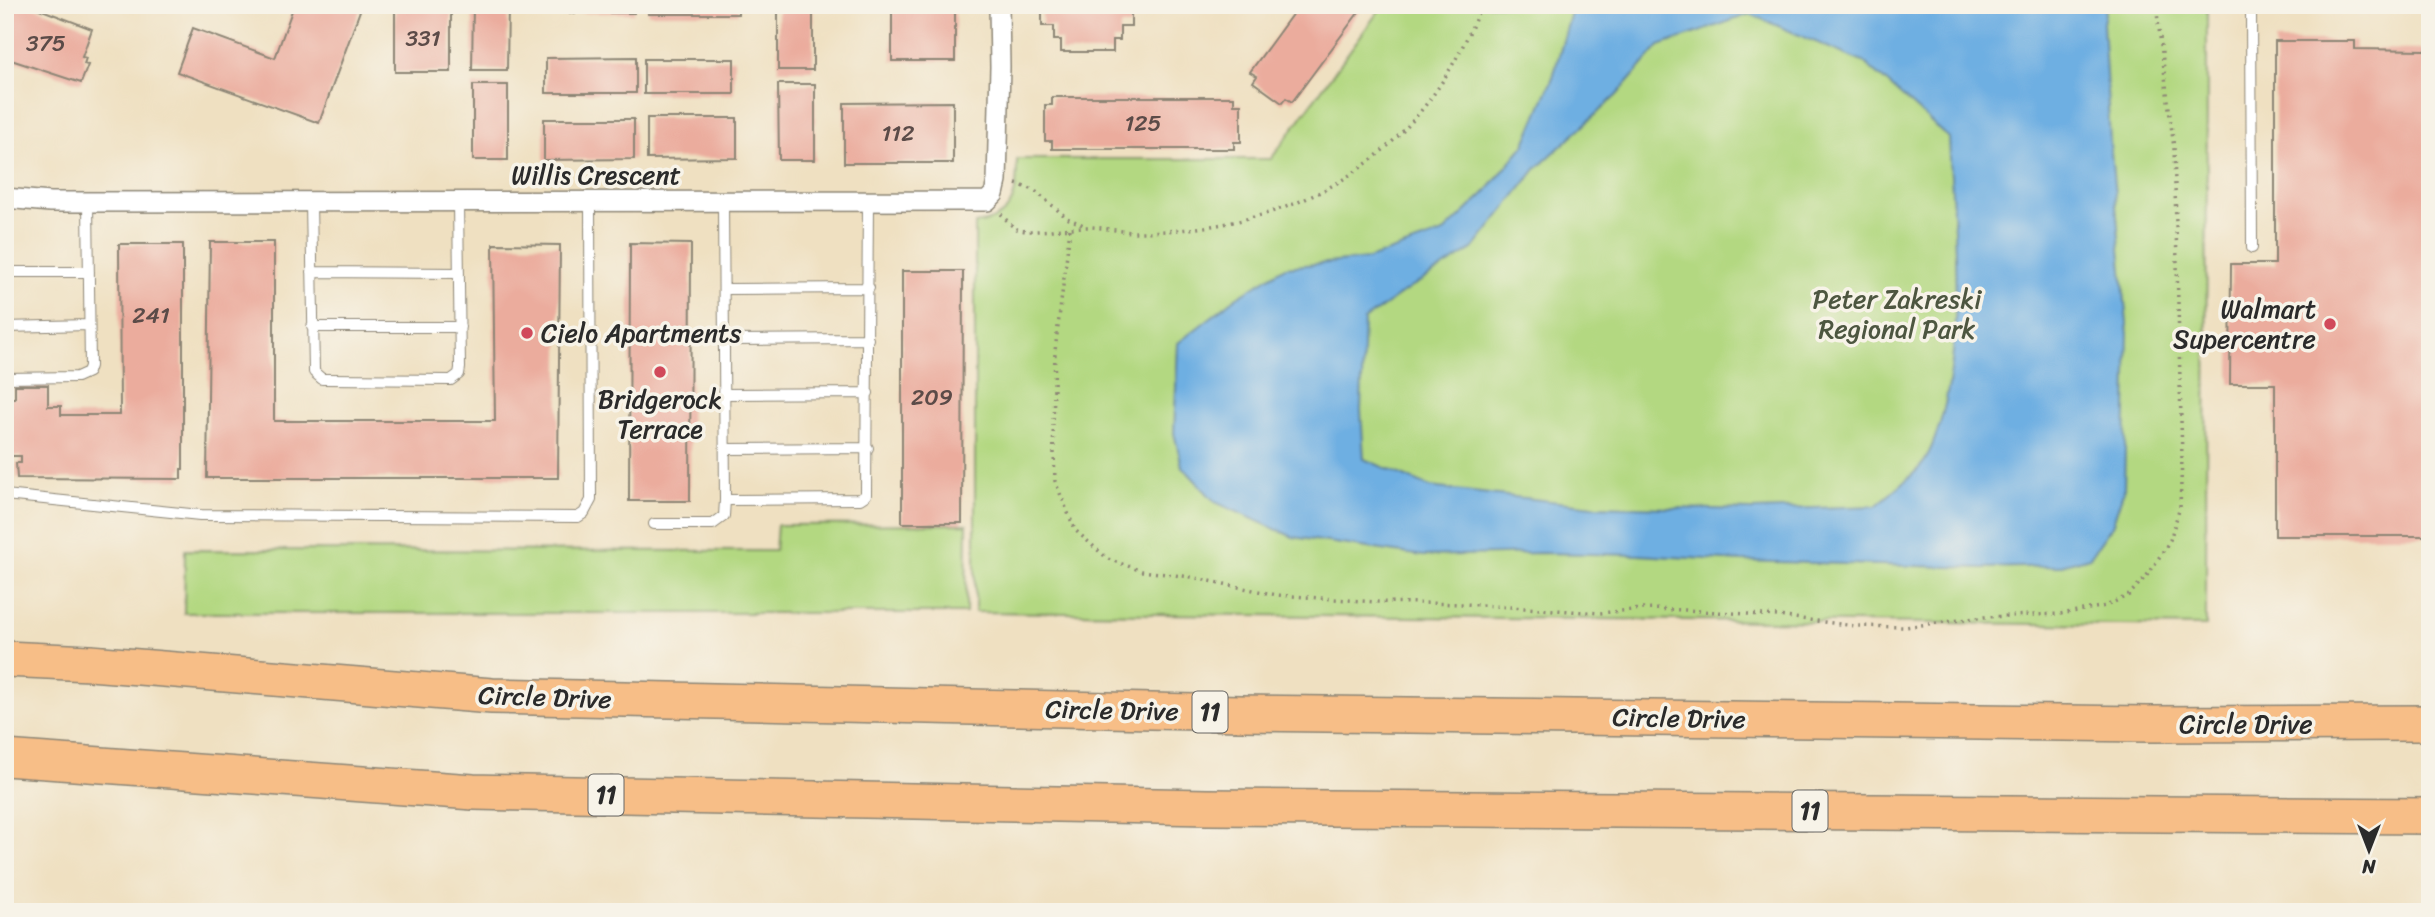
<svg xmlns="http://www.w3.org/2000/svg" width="2435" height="917" font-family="Sriracha,sans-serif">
	<rect width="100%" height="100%" fill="#f7f3e8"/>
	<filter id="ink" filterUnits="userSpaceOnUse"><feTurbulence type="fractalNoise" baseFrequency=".0143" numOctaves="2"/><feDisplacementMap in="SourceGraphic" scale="14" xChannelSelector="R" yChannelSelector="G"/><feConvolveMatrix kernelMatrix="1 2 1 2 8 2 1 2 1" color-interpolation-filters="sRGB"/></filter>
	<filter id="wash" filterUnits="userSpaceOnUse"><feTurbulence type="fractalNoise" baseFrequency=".00686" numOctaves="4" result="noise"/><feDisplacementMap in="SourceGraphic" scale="28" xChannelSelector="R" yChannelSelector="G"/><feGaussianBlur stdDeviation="1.57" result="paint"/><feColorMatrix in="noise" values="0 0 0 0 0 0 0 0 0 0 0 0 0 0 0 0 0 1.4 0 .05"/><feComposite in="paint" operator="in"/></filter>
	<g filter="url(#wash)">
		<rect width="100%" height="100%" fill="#efe0c1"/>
		<path fill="#b3d881" stroke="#6f8256" stroke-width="2" d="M1383,5H2207L2206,626L975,612V224C1016,219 1017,193 1017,159H1271Z
			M967,524L966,613H184L185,550L775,551L777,525Z"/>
		<path fill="#6eafe2" stroke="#4c6d86" stroke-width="2" fill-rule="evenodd" d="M1573,5H2107L2103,23L2110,141L2128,334L2124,489L2112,526L2090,557L2058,566L1983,568L1741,561L1638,555L1540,553L1423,556L1293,537L1215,502L1182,466L1174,433L1178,343L1234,299L1285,267L1368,259L1443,233L1485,193L1525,144L1553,77ZM1750,14L1865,63L1949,138C1953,233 1970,373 1926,459C1920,471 1888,495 1876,506L1752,510L1593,506L1430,487L1364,459L1361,410L1364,320L1413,286L1473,249L1537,168L1617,95L1659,46Z"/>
		<g id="blocks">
			<path fill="#ebac9d" d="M5,5H29L92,29L82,57L86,58L84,64L88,65L81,83L5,58Z
				M294,5H362L319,123L177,72L193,28L275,58Z
				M395,5H451V72H395Z
				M473,5H508L507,70H472Z
				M544,5H634V13H544Z
				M648,5H738V14H648Z
				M778,5H813V70H778Z
				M892,5H955V61H892Z
				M1054,5H1119V11H1131V26H1120V40H1113V52H1061V40H1054V26H1042V11H1054Z
				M1299,5H1364L1292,102L1286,98L1282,103L1253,82L1257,76L1250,72Z
				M2275,41H2355V49L2426,50V83H2430V536H2275V384H2230L2231,264H2275Z
				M636,57V93H546V58Z
				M644,59H734V94H644Z
				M778,84H815V160H779Z
				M473,85H508V160H473Z
				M1052,97H1234V104H1241V142H1234V149H1052V141H1045V105H1052Z
				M953,102V163H844V103Z
				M647,118H737V158L647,159Z
				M544,119H634V159L544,160Z
				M210,242H274V421H495L493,244L560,245L558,478H207Z
				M630,243L691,244L690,501H629Z
				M119,244H183V469H181V479L17,478L16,463H21V456H11V462H5V398H15V385H48V406H61V415H120Z
				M902,271H963L962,523H902Z"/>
		</g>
	</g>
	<g filter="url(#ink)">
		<use href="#blocks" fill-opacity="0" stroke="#8d8676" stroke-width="2"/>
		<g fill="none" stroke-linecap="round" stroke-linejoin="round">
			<g stroke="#8d8676" stroke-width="12">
				<path id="service" d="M2251,5L2252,248
					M723,201L725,500L860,499L866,495L868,201
					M311,202L314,372L322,379H326L451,380L459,374L460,368L458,201
					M5,272H89
					M312,272L459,273
					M724,289L869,288
					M5,327L89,325
					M312,327H460
					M724,340L868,339
					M5,378L77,377L88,372L90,366L88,202
					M724,394L868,393
					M725,449L868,448
					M5,495L200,515L578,517L584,513L591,500L590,201
					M654,524H713L724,516L725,500"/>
			</g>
			<g stroke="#8d8676" stroke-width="22">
				<path id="minor" d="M5,198L50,202L987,201L994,194L997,181L1000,67L999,5"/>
			</g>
			<g stroke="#8d8676" stroke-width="38">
				<path id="motorway" d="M5,659L90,663L492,696L1240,713L2147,724L2430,723
					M5,758L473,792L1207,807L2430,816"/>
			</g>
			<path stroke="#8d8676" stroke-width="3.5" stroke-dasharray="2 5" stroke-linecap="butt" d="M1016,184L1034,190L1067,218L1086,226
				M1001,214C1005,218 1011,226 1017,229C1033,235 1072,226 1091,227C1106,228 1122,232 1138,232C1302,230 1421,160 1481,5
				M1070,229L1055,351L1053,425L1055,481L1075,530L1108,559L1142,571L1191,577L1277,595L1376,602L1465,604L1600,613L1643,609L1686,610L1778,616L1855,626L1905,627L1984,617L2060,614L2106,606L2129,595L2150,572L2170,540L2180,507L2182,459L2174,148L2156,5"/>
			<use href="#service" stroke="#fff" stroke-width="10"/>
			<use href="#minor" stroke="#fff" stroke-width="19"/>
			<use href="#motorway" stroke="#f7be87" stroke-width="35"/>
		</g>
	</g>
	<g fill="#d1495b" stroke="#f7f3e8" stroke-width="2.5">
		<circle cx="2330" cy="324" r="7"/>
		<circle cx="527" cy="333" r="7"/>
		<circle cx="660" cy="372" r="7"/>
	</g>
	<g text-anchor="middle" stroke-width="7" stroke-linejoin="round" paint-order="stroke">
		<g font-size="23" fill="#5b4b48">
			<text x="423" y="46">331</text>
			<text x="46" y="51">375</text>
			<text x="1143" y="131">125</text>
			<text x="898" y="141">112</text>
			<text x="151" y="323">241</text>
			<text x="932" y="405">209</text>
		</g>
		<g fill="#f7f3e8" stroke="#686764" stroke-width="2">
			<rect x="1192.5" y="691.5" width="35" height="41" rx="5"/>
			<rect x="588.5" y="774.5" width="35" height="41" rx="5"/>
			<rect x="1792.5" y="790.5" width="35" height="41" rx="5"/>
		</g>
		<g font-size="24" font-weight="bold" fill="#2b2b2b">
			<text x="1210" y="720">11</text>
			<text x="606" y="803">11</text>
			<text x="1810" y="819">11</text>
		</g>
		<g font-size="26" fill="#2b2b2b" stroke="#f7f3e8">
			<text x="596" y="184">Willis Crescent</text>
			<text transform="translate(545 697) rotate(2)" y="9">Circle Drive</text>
			<text transform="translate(1112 710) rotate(1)" y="9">Circle Drive</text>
			<text transform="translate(1679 718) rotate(1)" y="9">Circle Drive</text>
			<text x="2246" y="733">Circle Drive</text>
		</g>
		<g font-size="26" fill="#4d5640" stroke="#f7f3e8">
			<text x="1897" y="308">Peter Zakreski<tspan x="1897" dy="30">Regional Park</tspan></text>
		</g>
		<g font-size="26" fill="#2b2b2b" stroke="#f7f3e8" text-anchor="end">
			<text x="2316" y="318">Walmart<tspan x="2316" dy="30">Supercentre</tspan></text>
			<text x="541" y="342" text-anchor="start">Cielo Apartments</text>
			<text x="660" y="408" text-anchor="middle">Bridgerock<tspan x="660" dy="30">Terrace</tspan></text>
		</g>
	</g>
	<rect width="2435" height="917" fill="none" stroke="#f7f3e8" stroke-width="28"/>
	<g transform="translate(2369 850) rotate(180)" stroke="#f7f3e8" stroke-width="5" paint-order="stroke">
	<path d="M0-5L12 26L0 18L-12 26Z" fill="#2b2b2b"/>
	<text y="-10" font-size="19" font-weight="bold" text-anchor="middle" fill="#2b2b2b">N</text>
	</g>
</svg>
